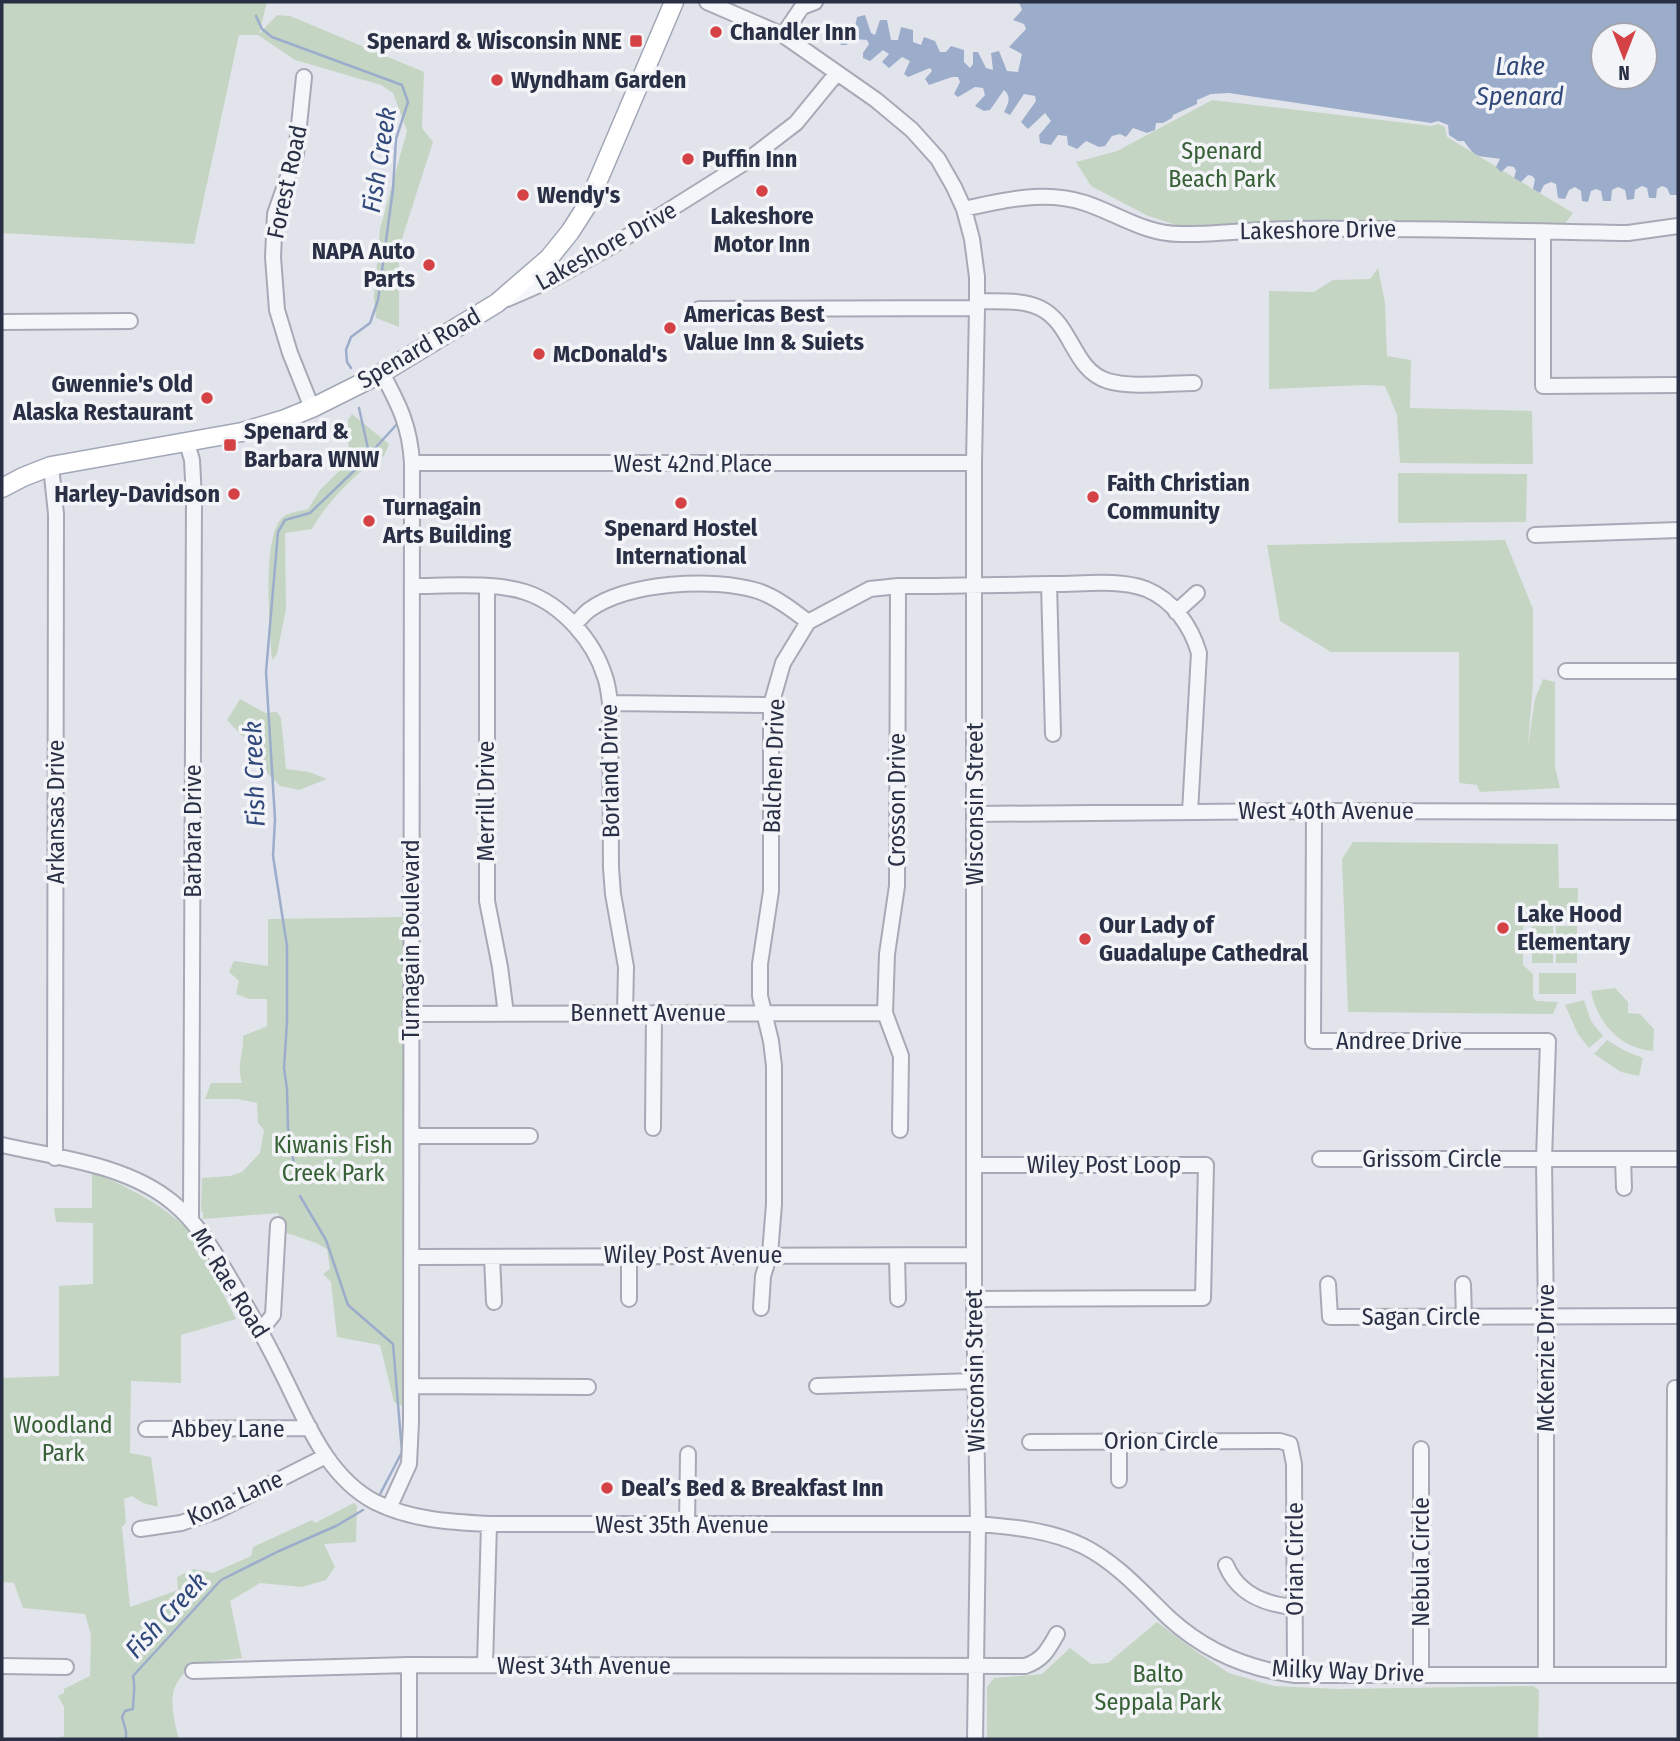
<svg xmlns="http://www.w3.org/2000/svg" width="1680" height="1741" font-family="'Fira Sans Condensed',sans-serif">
	<rect width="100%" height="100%" fill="#e2e4eb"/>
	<path fill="#c5d5c3" d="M2,2H267L259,34L277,15L290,16L424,72L422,128L433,142L399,248V327L376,318L374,297L380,229L407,131L393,93L381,85L295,60L258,35H239L194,244L2,233Z
		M1212,100L1432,126L1438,124L1445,127L1447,137L1573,213L1563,226L1185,228L1146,215L1091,186L1076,162L1117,151Z
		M1378,268L1385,303L1387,356L1411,360L1410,408L1532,411L1533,464L1400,463L1397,415L1385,386L1367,385L1269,389V291L1314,292L1333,280L1370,279Z
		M352,414L389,444L384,456C362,465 323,507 312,529L285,533L286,609L277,654L272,660C270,630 261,536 283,517C289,512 301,511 308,509L320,490L349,461L348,420Z
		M1398,473L1527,474L1526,522L1398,523Z
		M1505,540L1533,609V682L1528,746L1535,699L1543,679L1555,682V767L1560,788L1480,792L1477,785L1459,783V652H1331L1280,621L1267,545Z
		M240,699L265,713L277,712L281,718L286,769L309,772L327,779L299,790L280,786L247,753L245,739L227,720Z
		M1353,842L1558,844L1559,888H1578L1577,922L1527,923L1523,927V965L1533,974V997L1536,1001L1558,1002L1553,1014L1348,1012L1342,859Z
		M404,917V1364L403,1406L394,1402L380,1345L337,1337L331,1282L323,1274L330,1269L327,1249L316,1243L284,1232L278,1213L203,1219V1212L201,1211L202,1178L230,1176L242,1172L260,1153L264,1130L258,1123L257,1103L237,1099H205L211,1083H242C236,1063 244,1055 243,1036L267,1026V999H249L236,994L239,981L229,972L234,961L268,966V919Z
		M1532,926H1553V963H1532Z
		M1556,926H1577V963H1556Z
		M1539,973H1576V994H1539Z
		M1615,988L1628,1002V1013L1640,1014L1654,1029L1653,1051C1619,1048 1597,1022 1591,991Z
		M1584,1000L1591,1021L1603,1036L1589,1048L1578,1034L1565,1005Z
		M1607,1040L1625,1051L1643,1058L1639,1076L1621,1072L1594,1054Z
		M92,1172C128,1187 167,1206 194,1236C205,1247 212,1264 221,1277L216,1280L236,1319L181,1335V1383L131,1381L130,1453L151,1457L158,1507L143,1503L132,1496L124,1499L126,1523L122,1527L130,1607L178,1590L177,1577L194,1569L213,1573L251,1556L253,1547L312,1520L315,1523L354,1503L357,1506L356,1542L324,1544L335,1567L326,1580L302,1587L260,1583L230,1601L242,1658L193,1664C187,1670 178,1679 175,1687C169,1701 175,1725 179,1739H54L64,1736V1707L58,1696L64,1693V1689L90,1676L91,1635L85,1614L23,1608L14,1583L2,1582V1378L59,1376V1286L93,1284V1223L56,1222L54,1208H92Z
		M1157,1622L1197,1652L1229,1673L1274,1686L1338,1689L1533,1686L1539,1690L1538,1739H987V1687L994,1678L1042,1674L1070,1648L1091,1664L1108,1663Z"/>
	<path fill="#9cadcc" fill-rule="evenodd" d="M1019,2H1678L1677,195H1670L1667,188L1662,186L1657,189L1656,198H1649L1647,188L1642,186L1635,190L1634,199L1627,200L1625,190L1618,187L1612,190L1611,201H1603L1601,191L1596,189L1591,191L1588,202L1582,201L1581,191L1575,187L1569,190L1565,199L1558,198L1556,184L1551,182L1544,185L1540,193L1533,189L1535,179L1532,176L1528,175L1521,182L1514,178L1516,171L1514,167L1508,166L1501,172L1496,167L1500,159C1480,155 1477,161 1464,141H1458L1449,135L1448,125L1438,121L1431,123L1229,93L1211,94L1197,100V104L1173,115L1172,118L1163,123H1156L1155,130L1147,133L1133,128L1126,137L1120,134L1112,136L1105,146L1099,147L1086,141L1077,149L1068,145L1067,136L1058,135L1051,145L1040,143L1039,135L1051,121L1045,113L1028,129L1021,122L1036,101L1035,96L1024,94L1010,115L1004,112C1008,104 1012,97 1004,90L990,110L984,111L975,106L985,95L983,88L975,87L958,97L954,94L960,82L958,77H952L929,85L925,79L932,71L930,68L908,77L904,74L910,61L902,57L889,68L882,62L889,54L883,50L870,61L863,58V53L869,44L867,40L855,39L846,45H841L838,40L854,32L857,17L865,15L871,33L875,35L880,20H887L891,40H898L901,27L913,30V42L921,45L924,37L935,41L940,52H946L951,46L964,50V62L970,68L973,64V52H978L986,68L993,70L991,53L999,51L1007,71L1018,72L1022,54L1009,47L1026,29L1024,24L1013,20L1022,10ZM1603,35H1645V77H1603Z"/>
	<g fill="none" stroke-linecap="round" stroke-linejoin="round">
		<path stroke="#9cadcc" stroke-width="2.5" d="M256,16L262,29L272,37L402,85L408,102L396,139L393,189L378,300L370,323L351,337L346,350L347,362L351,368
			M359,408L369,453
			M297,1183L288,1128L287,1089L284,1068L287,1022V946L273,856L275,819L266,672L278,532L285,520L310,513L356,469L398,423
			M300,1196L326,1240L348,1305L393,1344L402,1452L378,1498
			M126,1739V1731L122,1717L125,1711L133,1709C133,1697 136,1687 133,1676L221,1580L279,1551L336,1526L363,1510"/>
		<g stroke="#a7aab6" stroke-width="18">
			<path id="minor" d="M707,2L783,35L876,100L912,130L938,159L954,187L964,209L972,239L977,277V308L974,463V1299L978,1524L975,1739
				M783,35L802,7L815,2
				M304,77L296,154L275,214L273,257L277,310L290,353L312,408
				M964,209C1003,200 1046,190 1085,203C1118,214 1145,234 1180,234C1217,235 1255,229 1292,229C1404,228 1516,231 1628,233L1678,226
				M1543,232V386L1678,385
				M507,299L553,279L612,246L744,163L796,123L837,73
				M977,301C997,302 1022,299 1040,308C1073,324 1072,370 1108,381C1132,388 1169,383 1194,383
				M699,309L977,308
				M2,322L130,321
				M382,373C399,405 410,426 412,463L411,1422L409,1464L389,1508
				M187,443L192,460L194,499L191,1220
				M412,463H974
				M51,466L56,514L55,1158
				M1535,535L1678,530
				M1049,584L1053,734
				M412,586C445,586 495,582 525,592C562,604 594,641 605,677C608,685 609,695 610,703L611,868L613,894L626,967L625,1013
				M898,586L897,886L887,954L885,1013L901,1056L900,1130
				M487,587V901L500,967L506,1014
				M1176,612L1197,593
				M574,625C579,620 584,614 589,610C628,582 713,577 758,591C776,597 793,610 808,622
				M1566,671H1678
				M610,703L771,705
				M1314,811L1313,1041H1548L1544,1159L1546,1318V1675
				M974,814L1314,811L1678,812
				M410,1014L885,1013
				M653,1128L654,1013
				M412,1136H530
				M2,1145C57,1158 126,1164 172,1202C197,1222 213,1250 229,1277C249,1310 267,1342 283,1375C306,1421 327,1477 375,1502C411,1520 450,1522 489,1524H978C1013,1527 1050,1530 1083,1546C1117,1563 1142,1592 1169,1618C1205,1651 1247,1669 1295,1675H1678
				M1320,1159H1678
				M1623,1159L1624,1188
				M629,1255V1299
				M897,1256L898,1299
				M412,1257L974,1255
				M492,1257L494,1302
				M1328,1284L1330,1317L1678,1316
				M1463,1284L1464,1317
				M974,1299L1203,1298L1206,1165H975
				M761,1308L763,1276L770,1254L774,1204V1066L771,1041L760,996V964L771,891V705L783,663L808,622L870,589L898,586C950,586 1002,585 1055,584C1083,584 1119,579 1146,589C1173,600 1191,626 1199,653L1190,812
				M261,1330L273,1315L278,1225
				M411,1386L588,1387
				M817,1386L975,1381
				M146,1429L310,1428
				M1030,1442L1280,1441L1290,1444L1294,1464L1295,1675
				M1421,1449V1675
				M1119,1480V1441
				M687,1525L688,1454
				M140,1529L181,1523L217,1511L326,1456
				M1226,1565C1238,1594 1266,1605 1296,1607
				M409,1665V1739
				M485,1665L489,1524
				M2,1666L66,1667
				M193,1671L409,1665L1025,1666C1043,1660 1048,1650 1057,1634
				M1674,1675L1675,1388H1678"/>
		</g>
		<g stroke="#a1a7b7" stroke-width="21">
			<path id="major" d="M2,488L23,477L51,466L242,432L285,419L312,408L382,373L497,303L549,258L570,232L588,204L674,2"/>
		</g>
		<use href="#minor" stroke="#f5f6f9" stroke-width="14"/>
		<use href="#major" stroke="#fff" stroke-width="18"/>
	</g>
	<g fill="#d54245" stroke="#f2f4f8" stroke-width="2.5">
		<circle cx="716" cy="32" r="7"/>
		<rect x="629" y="34" width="14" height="14" rx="3.5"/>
		<circle cx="497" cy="80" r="7"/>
		<circle cx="688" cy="159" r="7"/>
		<circle cx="762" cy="191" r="7"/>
		<circle cx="523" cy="195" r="7"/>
		<circle cx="429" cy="265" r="7"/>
		<circle cx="670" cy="328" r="7"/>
		<circle cx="539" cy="354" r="7"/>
		<circle cx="207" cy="398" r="7"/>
		<rect x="223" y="438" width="14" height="14" rx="3.5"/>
		<circle cx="234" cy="494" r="7"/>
		<circle cx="1093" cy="497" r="7"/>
		<circle cx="681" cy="503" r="7"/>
		<circle cx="369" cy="521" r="7"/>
		<circle cx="1503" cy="928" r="7"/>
		<circle cx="1085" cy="939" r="7"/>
		<circle cx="607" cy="1488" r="7"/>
	</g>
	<g text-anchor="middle" stroke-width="7" stroke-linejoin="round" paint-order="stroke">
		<g font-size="24" font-weight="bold" fill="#292f44" stroke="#f2f4f8" text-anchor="start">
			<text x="730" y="40">Chandler Inn</text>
			<text x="622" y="49" text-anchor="end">Spenard &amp; Wisconsin NNE</text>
			<text x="511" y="88">Wyndham Garden</text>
			<text x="702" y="167">Puffin Inn</text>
			<text x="537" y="203">Wendy's</text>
			<text x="762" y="224" text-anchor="middle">Lakeshore<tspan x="762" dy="28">Motor Inn</tspan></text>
			<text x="415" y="259" text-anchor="end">NAPA Auto<tspan x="415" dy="28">Parts</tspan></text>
			<text x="684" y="322">Americas Best<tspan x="684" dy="28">Value Inn &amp; Suiets</tspan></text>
			<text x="553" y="362">McDonald's</text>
			<text x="193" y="392" text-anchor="end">Gwennie's Old<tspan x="193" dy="28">Alaska Restaurant</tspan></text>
			<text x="244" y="439">Spenard &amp;<tspan x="244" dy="28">Barbara WNW</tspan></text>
			<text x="1107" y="491">Faith Christian<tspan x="1107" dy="28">Community</tspan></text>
			<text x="220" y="502" text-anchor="end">Harley-Davidson</text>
			<text x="383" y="515">Turnagain<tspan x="383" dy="28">Arts Building</tspan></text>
			<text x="681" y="536" text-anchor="middle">Spenard Hostel<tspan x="681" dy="28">International</tspan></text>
			<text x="1517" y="922">Lake Hood<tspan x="1517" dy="28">Elementary</tspan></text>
			<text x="1099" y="933">Our Lady of<tspan x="1099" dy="28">Guadalupe Cathedral</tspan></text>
			<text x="621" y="1496">Deal’s Bed &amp; Breakfast Inn</text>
		</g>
		<g font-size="24" fill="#386036" stroke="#f2f4f8">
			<text x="1222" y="159">Spenard<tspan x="1222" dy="28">Beach Park</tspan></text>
			<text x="333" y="1153">Kiwanis Fish<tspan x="333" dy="28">Creek Park</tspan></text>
			<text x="63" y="1433">Woodland<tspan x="63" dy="28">Park</tspan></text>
			<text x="1158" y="1682">Balto<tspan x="1158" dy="28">Seppala Park</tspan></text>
		</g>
		<g font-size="24" fill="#292f44" stroke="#f2f4f8">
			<text transform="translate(287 182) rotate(-78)" y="8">Forest Road</text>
			<text transform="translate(1318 230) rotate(-1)" y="8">Lakeshore Drive</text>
			<text transform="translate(606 246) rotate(-29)" y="8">Lakeshore Drive</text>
			<text transform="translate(419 348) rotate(-30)" y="8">Spenard Road</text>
			<text x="693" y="472">West 42nd Place</text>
			<text transform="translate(774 766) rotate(-88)" y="8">Balchen Drive</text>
			<text transform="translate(610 771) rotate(-91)" y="8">Borland Drive</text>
			<text transform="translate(897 800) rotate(-90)" y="8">Crosson Drive</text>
			<text transform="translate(486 801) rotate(-90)" y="8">Merrill Drive</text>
			<text transform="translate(975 804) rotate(-90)" y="8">Wisconsin Street</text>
			<text x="1326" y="819">West 40th Avenue</text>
			<text transform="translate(56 812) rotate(-90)" y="8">Arkansas Drive</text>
			<text transform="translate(193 831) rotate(-90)" y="8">Barbara Drive</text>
			<text transform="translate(411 940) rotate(-90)" y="8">Turnagain Boulevard</text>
			<text x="648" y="1021">Bennett Avenue</text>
			<text x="1399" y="1049">Andree Drive</text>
			<text x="1432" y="1167">Grissom Circle</text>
			<text x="1104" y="1173">Wiley Post Loop</text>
			<text x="693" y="1263">Wiley Post Avenue</text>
			<text transform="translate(230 1283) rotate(58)" y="8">Mc Rae Road</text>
			<text x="1421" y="1325">Sagan Circle</text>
			<text transform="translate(1546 1358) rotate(-90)" y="8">McKenzie Drive</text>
			<text transform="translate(975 1371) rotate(-91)" y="8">Wisconsin Street</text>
			<text x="228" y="1437">Abbey Lane</text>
			<text x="1161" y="1449">Orion Circle</text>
			<text transform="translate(235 1498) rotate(-24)" y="8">Kona Lane</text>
			<text x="682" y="1533">West 35th Avenue</text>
			<text transform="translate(1295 1559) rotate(-90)" y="8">Orian Circle</text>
			<text transform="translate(1421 1562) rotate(-90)" y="8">Nebula Circle</text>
			<text x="584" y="1674">West 34th Avenue</text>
			<text transform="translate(1348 1671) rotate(2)" y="8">Milky Way Drive</text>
		</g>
		<g font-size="26" font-style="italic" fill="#31487a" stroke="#f2f4f8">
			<text x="1520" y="75">Lake<tspan x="1520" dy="30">Spenard</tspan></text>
			<text transform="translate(379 160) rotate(-81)" y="9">Fish Creek</text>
			<text transform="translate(254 774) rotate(-92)" y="9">Fish Creek</text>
			<text transform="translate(166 1615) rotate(-47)" y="9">Fish Creek</text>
		</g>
	</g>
	<rect width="1680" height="1741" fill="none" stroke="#292f44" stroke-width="7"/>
	<g transform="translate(1624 56) rotate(180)"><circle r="33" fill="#f2f4f8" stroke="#a2a5b0" stroke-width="2"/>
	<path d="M0-5L12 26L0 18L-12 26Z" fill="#d54245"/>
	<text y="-10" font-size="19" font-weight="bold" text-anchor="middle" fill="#292f44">N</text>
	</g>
</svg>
